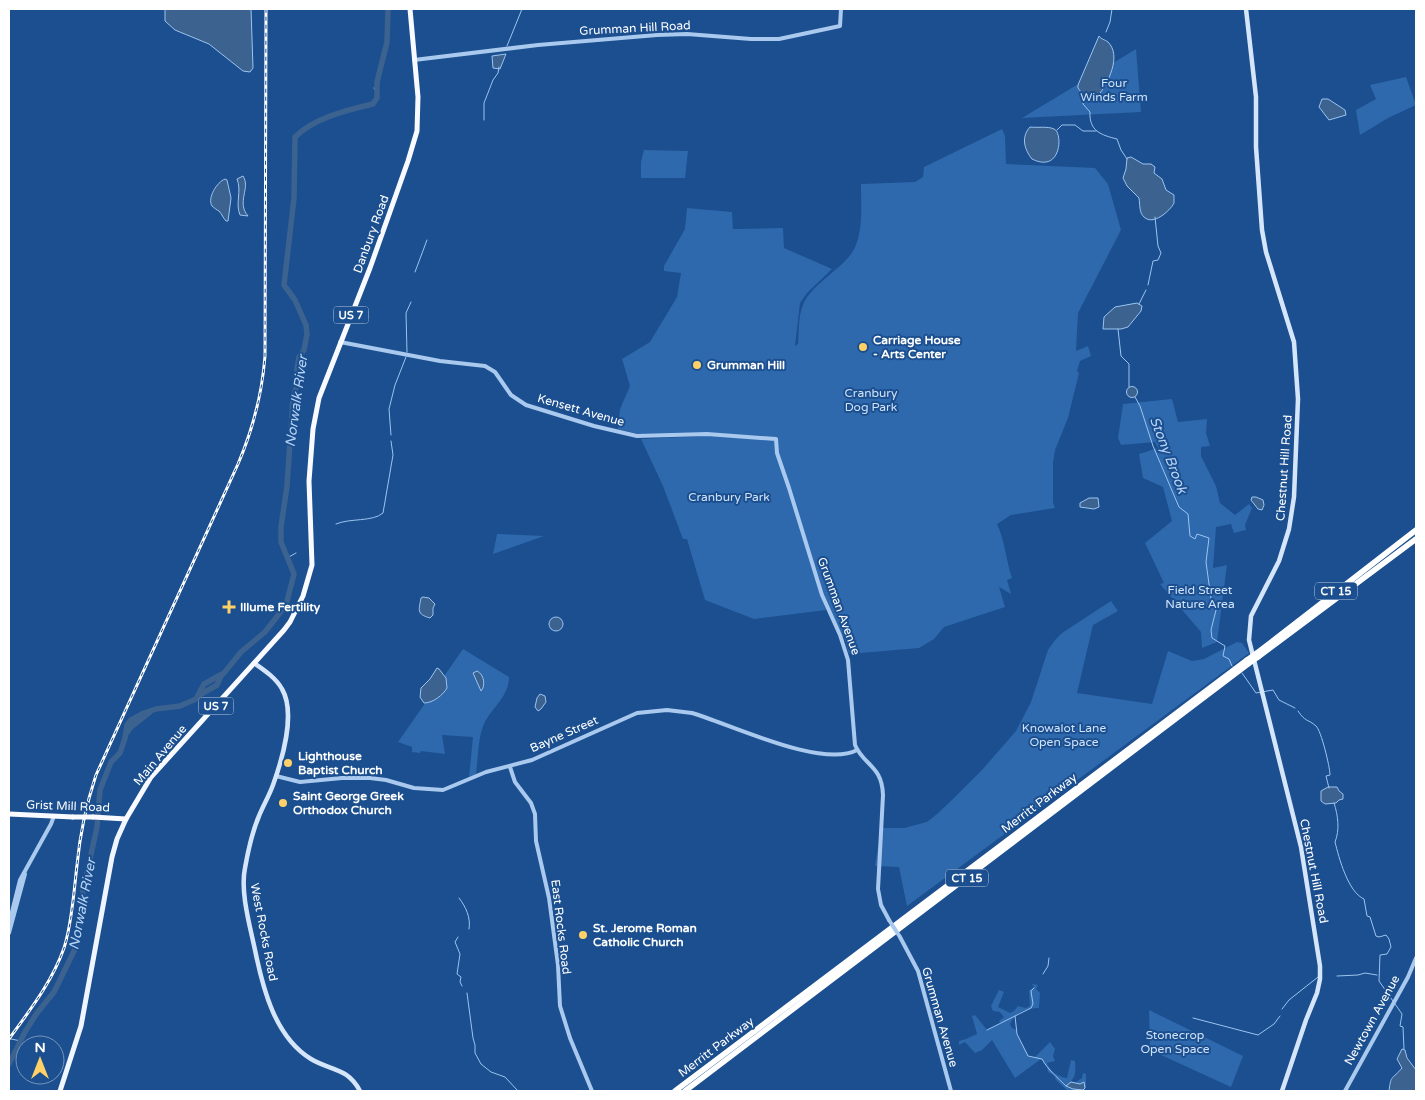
<svg xmlns="http://www.w3.org/2000/svg" width="1425" height="1100" font-family="'Varela Round',sans-serif">
	<rect width="100%" height="100%" fill="#1b4f8f"/>
	<path fill="#2e69ad" d="M1136,49L1141,112L1022,118L1123,57Z
		M1406,77L1416,105L1388,118L1360,135L1356,110L1376,99L1370,85Z
		M1002,129L1005,136L1006,164L1095,168L1108,184L1121,230L1078,313L1076,351L1088,346L1091,356L1080,361L1077,371L1079,373L1068,418L1055,450L1053,463V502L1055,508L1011,515L997,524C1005,541 1006,560 1012,578L1007,580L1011,594L999,587L1005,607L944,627L934,639L919,648L849,654L845,640L818,588L826,610L754,619L705,600L687,539H683L663,486L641,439L706,436L708,433L643,435L618,429L620,409L630,386L622,359L650,342L677,297L681,273L664,271V266L685,229L687,208L732,212L733,229L783,228L784,248L832,269L807,293L800,303L795,346L798,344C799,331 798,317 803,305C812,282 848,267 856,245C863,227 861,203 861,184L915,182L923,177L924,167Z
		M644,150L688,151L685,178H641V162Z
		M1172,399L1178,422L1207,419L1206,433L1210,446L1201,447V456L1216,486L1220,503L1235,515L1249,504L1252,508L1245,525L1246,530L1234,533L1231,524L1216,527L1213,568L1227,565L1217,642L1202,648L1201,632L1160,584L1164,583L1145,543L1172,521L1163,487L1143,478L1139,454L1158,448L1155,442L1121,445L1118,438L1123,404Z
		M497,534L544,536L493,554Z
		M1111,601L1118,611L1093,625L1077,693L1152,704L1168,651L1192,661L1204,659L1237,642L1242,643L1249,653L907,906L899,867L875,866L881,828H904L927,822L937,814L952,800L982,770L1016,731L1031,702L1048,650L1055,640L1062,633Z
		M463,649L509,677C509,697 492,707 484,724C478,736 478,760 476,774L469,777L473,737L442,735L445,754L421,751L420,753L412,752V747L398,742Z
		M1032,984L1038,985L1036,989L1040,993L1039,1008C1027,1008 1015,1012 1010,1024L1012,1028L1017,1030V1034L1029,1057H1035L1050,1042L1055,1049L1053,1056L1055,1061L1047,1063C1050,1071 1058,1077 1067,1078L1071,1060L1075,1061C1075,1068 1077,1075 1071,1081L1075,1083L1082,1078L1083,1073L1086,1074V1087L1084,1091H1068L1056,1080L1054,1075L1048,1072L1047,1066L1041,1059L1015,1078L992,1040L982,1050L975,1053L965,1042L959,1045V1041L966,1039L977,1034L972,1016L975,1015L987,1030L1001,1023L999,1021L1004,1017L1000,1012L993,1011L991,1006L999,990L1004,992L998,1007L1010,1013L1014,1011L1018,1006L1026,1008L1030,1006L1029,990L1034,987Z
		M1149,1010L1243,1056L1231,1087L1150,1050Z"/>
	<path fill="#3c6290" stroke="#9cc4f0" d="M165,9H251L253,68L250,72L243,71L209,44L175,30L165,21Z
		M1099,36C1102,40 1104,39 1108,42C1122,56 1108,83 1098,96L1087,94L1084,96L1078,88V85Z
		M506,54L500,69L493,68L492,56Z
		M1322,99H1328L1345,110L1346,115L1329,120L1319,107Z
		M1030,127C1037,128 1048,126 1054,129C1063,132 1062,174 1032,159C1024,149 1021,137 1030,127Z
		M1131,157L1143,164H1151L1155,167L1154,173L1162,179L1166,190L1174,195C1174,196 1174,201 1174,203C1170,211 1153,226 1144,217C1139,213 1140,204 1139,198L1127,186L1123,178L1126,169L1127,158Z
		M243,176C251,188 236,202 248,216L240,215C235,203 242,191 237,179Z
		M225,179L227,180L231,198L228,221H226C223,218 222,214 219,211C218,211 213,207 212,206C207,198 217,182 225,179Z
		M1137,303L1142,306L1141,311L1128,327L1121,329H1103L1104,317L1115,307Z
		M1126.5 392a5.5 5.5 0 1 1 11 0a5.5 5.5 0 1 1-11 0Z
		M1252,497H1256L1263,500L1264,505L1262,510L1258,509L1251,500Z
		M1089,498H1098L1099,507L1094,509L1080,507V503Z
		M423,597L429,598L435,604L433,608V615L430,618C416,614 419,610 421,598Z
		M549 624a7 7 0 1 1 14 0a7 7 0 1 1-14 0Z
		M437,668L439,669L446,678L447,688C443,695 433,703 424,703L420,697L421,688L430,679Z
		M477,671C484,674 486,686 481,691L473,673Z
		M540,694L545,696L546,702L541,709L538,711L535,707L537,698Z
		M1328,787H1337L1339,791L1343,794V799L1339,800L1336,803L1325,804L1321,801V791Z
		M1402,1049L1405,1050L1407,1058L1416,1070V1091H1389C1391,1074 1392,1080 1402,1068L1397,1059Z
		M1071,1082L1080,1084L1084,1082L1085,1088L1083,1090L1073,1089L1066,1086Z"/>
	<g fill="none" stroke-linecap="round" stroke-linejoin="round">
		<path stroke="#9cc4f0" stroke-width="1" d="M1106,32L1110,22L1112,9
			M507,46L522,9
			M374,88L377,93
			M1084,95L1083,104L1090,112C1089,131 1101,135 1117,139L1121,150L1127,159
			M484,120V103L493,80L498,73L499,67
			M1057,130L1062,125H1075L1083,131H1096
			M415,272L427,240
			M1148,285L1153,261L1158,260L1161,253L1158,246L1155,217
			M1139,304L1146,290
			M1118,329L1121,356L1129,364V387
			M407,352L406,313L411,302
			M1135,397L1140,406L1153,446L1179,507L1188,514L1190,536L1195,539L1197,534L1209,538L1206,562L1211,599L1216,610L1211,630L1212,638L1225,646L1223,656L1229,659L1232,666
			M391,435L389,409L395,385L406,357
			M336,524C349,518 373,522 383,513L393,455L391,441
			M287,558L296,553
			M1242,673L1256,693L1273,690L1279,700L1295,708
			M1298,711C1305,722 1308,719 1316,726C1321,730 1330,767 1330,775L1326,776L1329,788
			M1334,803C1338,815 1340,830 1335,842C1339,858 1348,892 1364,899L1367,916L1370,917L1376,936L1379,937L1386,935L1389,939L1391,947L1387,954L1380,955L1379,981L1402,1014L1400,1026L1403,1027L1404,1049
			M459,898C466,907 471,918 469,929
			M458,937L455,942L460,954L457,974L461,977L460,982L462,986
			M1043,974L1048,966L1049,958
			M1337,976L1358,975L1365,973L1377,975
			M1034,988L1031,991L1033,1004L1031,1008L1015,1016L1017,1034L1028,1056L1042,1059C1048,1070 1057,1077 1066,1086
			M467,993L473,1038L475,1045V1053L481,1064L491,1072L505,1077L518,1091
			M1282,1009L1289,1000L1318,977
			M1193,1018L1258,1035L1274,1024L1280,1016
			M987,1030L1015,1016
			M11,1039L21,1041"/>
		<path stroke="#3c6290" stroke-width="5.5" d="M198,696L217,685L222,674
			M126,734L131,727L150,712
			M9,1064L25,1032L37,1013L54,992L76,947L79,933L83,891L97,827L100,790L111,762L120,753L125,738L127,725L131,720L144,713L156,709L180,706L196,699L204,684L224,673L241,652L265,632L286,605L294,574L281,542V527L287,486L293,399L297,385V368L299,357L304,350L307,334L306,325L295,300L284,285L294,198L295,137C314,118 347,110 373,104L377,98V82L387,42L388,9"/>
		<path stroke="#a9c9ee" stroke-width="4" d="M414,60L538,45L657,35L687,34L751,39H779L840,26L841,9
			M340,342L440,361L485,366L495,372L511,395L526,405L594,426L637,436L707,434L776,439L777,453L789,488L822,595L840,635L848,660L855,745C864,766 882,765 883,795L878,889L881,905L889,920
			M510,767L515,782L531,803L535,814L536,841L549,898L558,965L560,1006L570,1038L592,1091
			M276,776L300,782L342,778H370L386,780L414,788L443,790L486,772L532,760L637,713L667,710L692,713C730,724 822,769 857,750
			M9,924L20,880L51,824L54,816
			M9,933L25,874
			M900,937L918,971L951,1091
			M1345,1091L1408,977L1416,958"/>
		<path stroke="#d6e6fa" stroke-width="4.5" d="M1246,9L1256,97V147L1262,230L1266,252L1294,342L1298,399L1294,497L1289,529L1279,561L1251,616L1249,640L1301,847L1320,966V979L1317,993L1306,1020L1282,1091
			M254,663C264,670 276,678 282,689C296,713 282,760 273,785C269,796 263,806 259,816C252,832 248,851 245,868C240,892 250,926 255,950C263,989 275,1037 311,1059C331,1071 347,1067 360,1091"/>
		<path stroke="#f0f6ff" stroke-width="5" d="M60,1091L81,1026L112,857L117,839L126,819"/>
		<path stroke="#f8faff" stroke-width="5" d="M9,814L73,817
			M93,817L126,819L151,777L284,630L290,622L303,596L312,565L309,481L313,429L319,398L370,268L408,161L417,131L418,97L410,9"/>
		<path stroke="#fff" stroke-width="5.5" d="M1257,653L1416,530
			M1258,657L1416,539
			M675,1091L1247,660
			M685,1091L1248,664"/>
		<g stroke="#fff" stroke-width="3">
			<path id="rail" d="M9,1039C30,1010 52,982 64,948C72,924 74,890 77,865C80,834 86,805 96,775L238,464C253,429 262,395 265,356L266,9"/>
		</g>
		<use href="#rail" stroke="#1b4f8f" stroke-width="1" stroke-dasharray="4" stroke-linecap="butt"/>
		<path stroke="#a9c9ee" stroke-width="4" d="M889,920L900,937"/>
		<path stroke="#f8faff" stroke-width="5" d="M73,817H93"/>
		<path stroke="#fff" stroke-width="5.5" d="M1247,660L1257,653
			M1248,664L1258,657"/>
	</g>
	<g fill="#ffd166" stroke="#1b4f8f" stroke-width="2">
		<circle cx="863" cy="347" r="5"/>
		<circle cx="697" cy="365" r="5"/>
		<path d="M226.5 599.5h5v5h5v5h-5v5h-5v-5h-5v-5h5z"/>
		<circle cx="288" cy="763" r="5"/>
		<circle cx="283" cy="803" r="5"/>
		<circle cx="583" cy="935" r="5"/>
	</g>
	<g text-anchor="middle" stroke-width="4" stroke-linejoin="round" paint-order="stroke">
		<g fill="#1b4f8f" stroke="#bbcadd" stroke-width="1">
			<rect x="333.5" y="306.5" width="35" height="17" rx="4"/>
			<rect x="1315" y="582.5" width="42" height="17" rx="4"/>
			<rect x="198.5" y="697.5" width="35" height="17" rx="4"/>
			<rect x="946" y="869.5" width="42" height="17" rx="4"/>
		</g>
		<g font-size="11" font-weight="bold" fill="#fff">
			<text x="351" y="319">US 7</text>
			<text x="1336" y="595">CT 15</text>
			<text x="216" y="710">US 7</text>
			<text x="967" y="882">CT 15</text>
		</g>
		<g font-size="12" fill="#fff" stroke="#1b4f8f">
			<text transform="translate(635 28) rotate(-3)" y="4">Grumman Hill Road</text>
			<text transform="translate(371 234) rotate(-70)" y="4">Danbury Road</text>
			<text transform="translate(581 410) rotate(16)" y="4">Kensett Avenue</text>
			<text transform="translate(1284 468) rotate(-86)" y="4">Chestnut Hill Road</text>
			<text transform="translate(839 606) rotate(70)" y="4">Grumman Avenue</text>
			<text transform="translate(564 734) rotate(-24)" y="4">Bayne Street</text>
			<text transform="translate(160 755) rotate(-50)" y="4">Main Avenue</text>
			<text transform="translate(1039 803) rotate(-37)" y="4">Merritt Parkway</text>
			<text transform="translate(68 806) rotate(2)" y="4">Grist Mill Road</text>
			<text transform="translate(1314 871) rotate(79)" y="4">Chestnut Hill Road</text>
			<text transform="translate(561 927) rotate(83)" y="4">East Rocks Road</text>
			<text transform="translate(264 932) rotate(79)" y="4">West Rocks Road</text>
			<text transform="translate(940 1017) rotate(74)" y="4">Grumman Avenue</text>
			<text transform="translate(1372 1020) rotate(-61)" y="4">Newtown Avenue</text>
			<text transform="translate(716 1047) rotate(-37)" y="4">Merritt Parkway</text>
		</g>
		<g font-size="12" fill="#cfe3fa" stroke="#1b4f8f">
			<text x="1114" y="87">Four<tspan x="1114" dy="14">Winds Farm</tspan></text>
			<text x="871" y="397">Cranbury<tspan x="871" dy="14">Dog Park</tspan></text>
			<text x="729" y="501">Cranbury Park</text>
			<text x="1200" y="594">Field Street<tspan x="1200" dy="14">Nature Area</tspan></text>
			<text x="1064" y="732">Knowalot Lane<tspan x="1064" dy="14">Open Space</tspan></text>
			<text x="1175" y="1039">Stonecrop<tspan x="1175" dy="14">Open Space</tspan></text>
		</g>
		<g font-size="12" font-weight="bold" fill="#fff" stroke="#1b4f8f" text-anchor="start">
			<text x="873" y="344">Carriage House<tspan x="873" dy="14">- Arts Center</tspan></text>
			<text x="707" y="369">Grumman Hill</text>
			<text x="240" y="611">Illume Fertility</text>
			<text x="298" y="760">Lighthouse<tspan x="298" dy="14">Baptist Church</tspan></text>
			<text x="293" y="800">Saint George Greek<tspan x="293" dy="14">Orthodox Church</tspan></text>
			<text x="593" y="932">St. Jerome Roman<tspan x="593" dy="14">Catholic Church</tspan></text>
		</g>
		<g font-size="14" font-style="italic" fill="#b5d3f5" stroke="#1b4f8f">
			<text transform="translate(296 401) rotate(-82)" y="5">Norwalk River</text>
			<text transform="translate(1169 455) rotate(69)" y="5">Stony Brook</text>
			<text transform="translate(82 904) rotate(-79)" y="5">Norwalk River</text>
		</g>
	</g>
	<rect width="1425" height="1100" fill="none" stroke="#ffffff" stroke-width="20"/>
	<g transform="translate(40 1060)"><circle r="24" fill="#1b4f8f" stroke="#7695bc"/>
	<path d="M0-4L9 19L0 12L-9 19Z" fill="#ffd166"/>
	<text y="-8" font-size="14" font-weight="bold" text-anchor="middle" fill="#ffffff">N</text>
	</g>
</svg>
